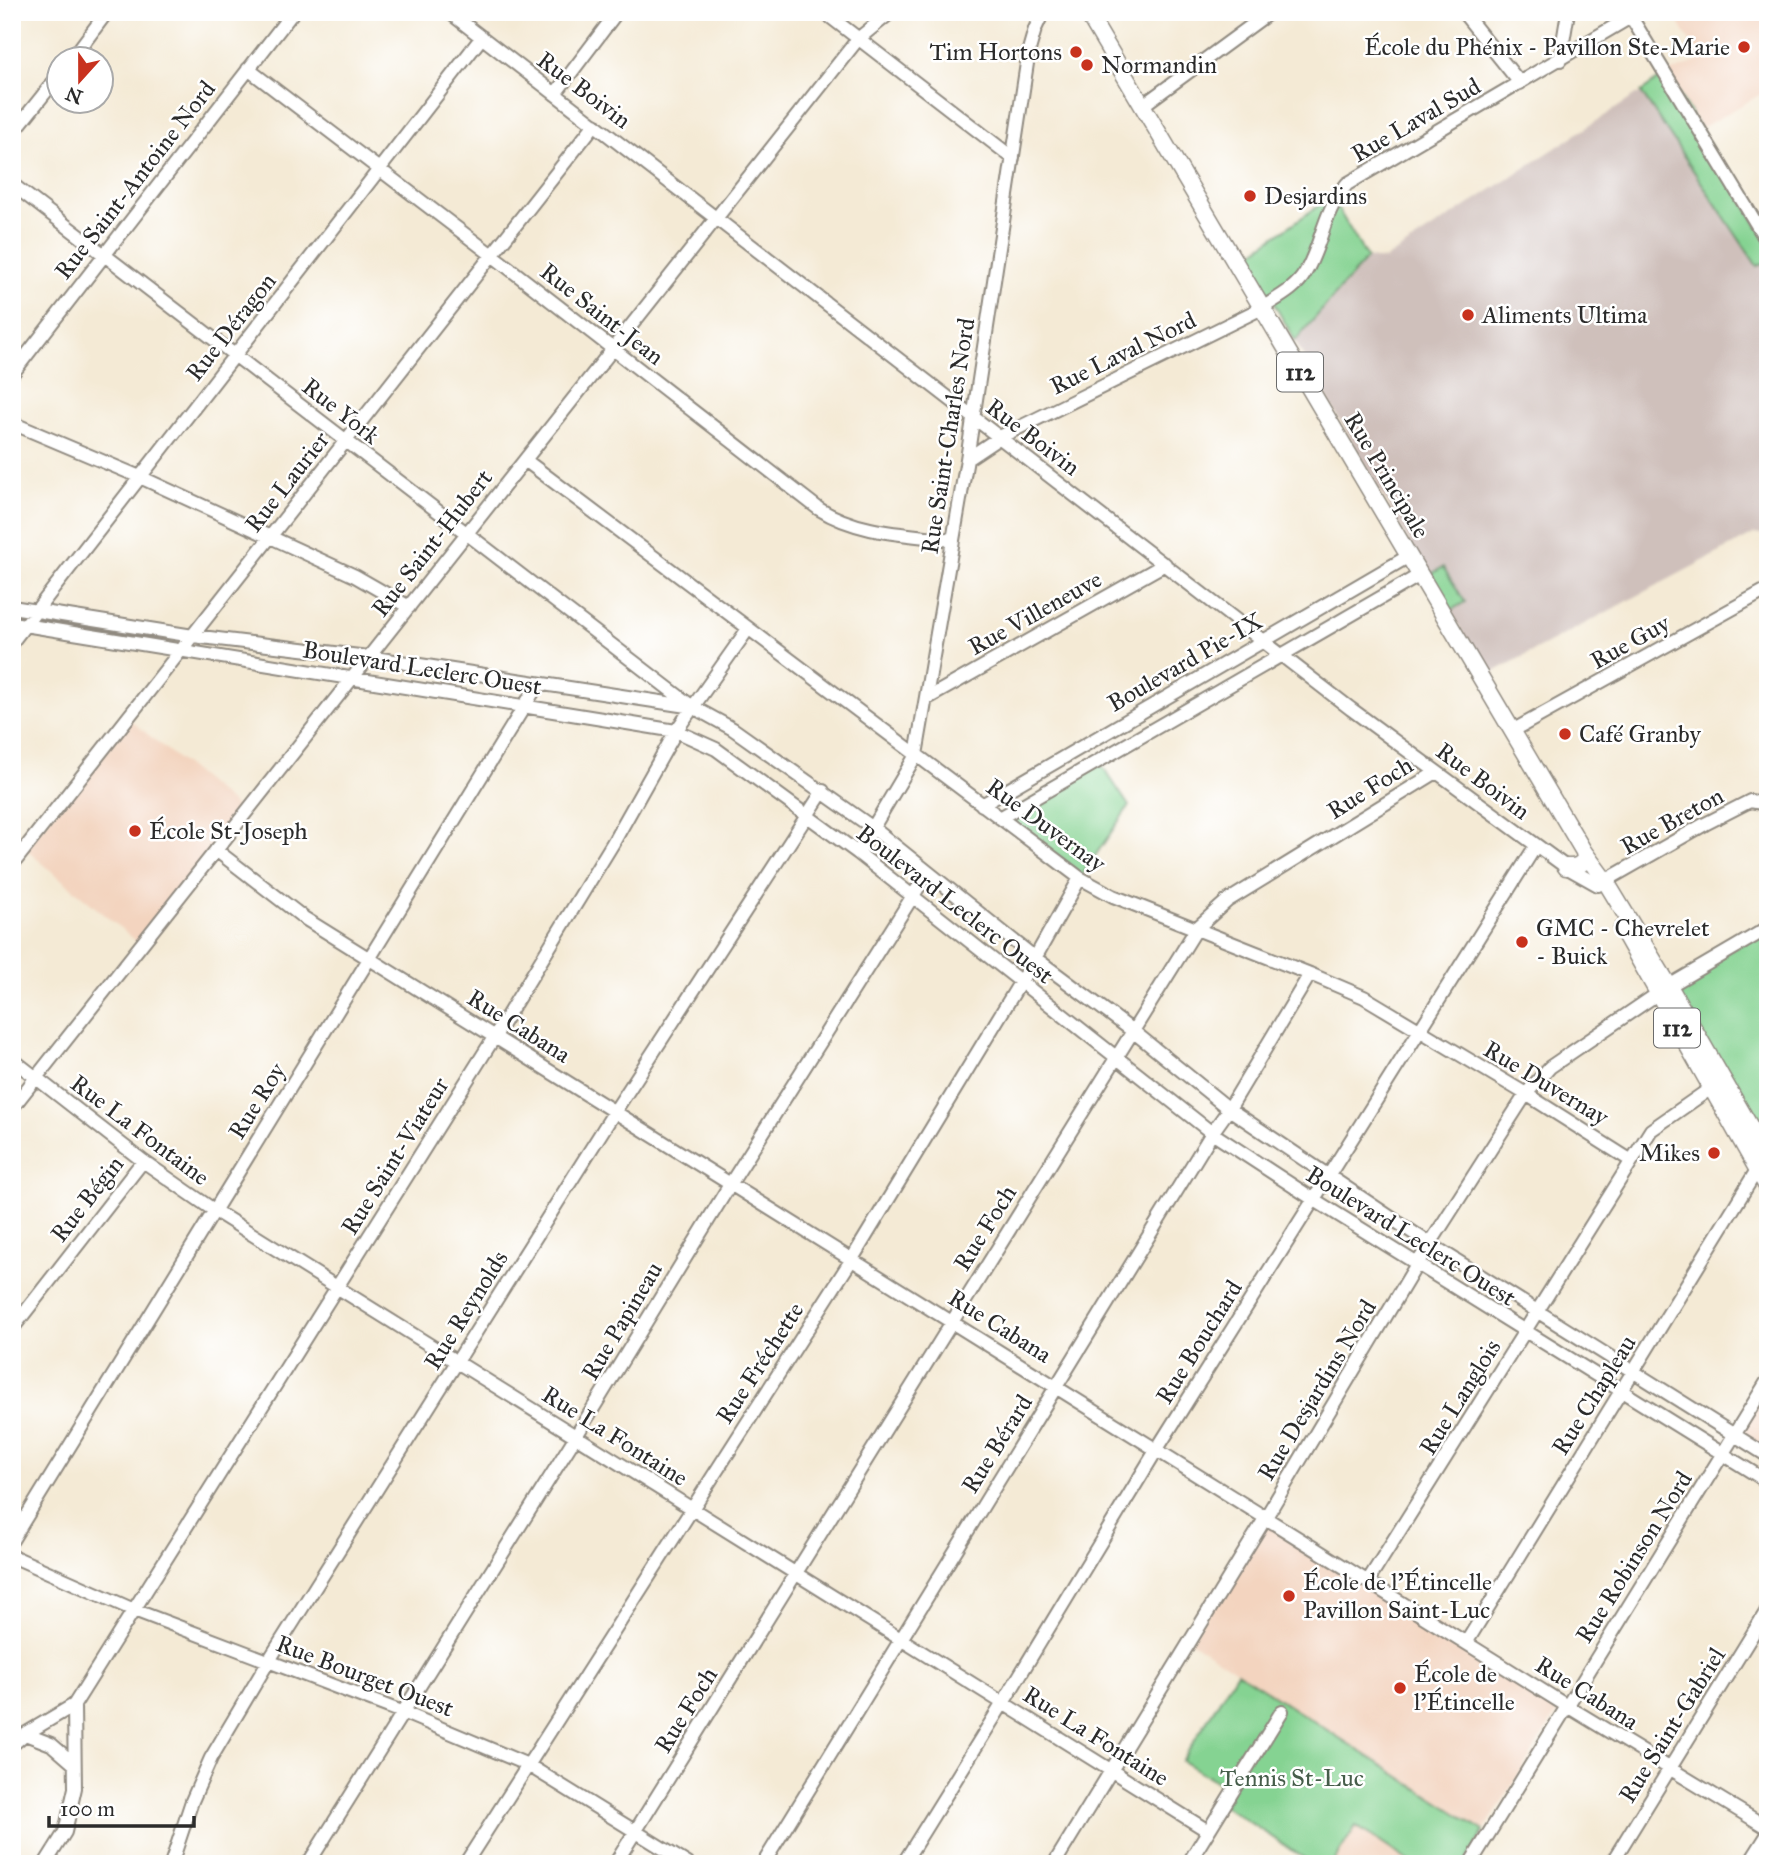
<svg xmlns="http://www.w3.org/2000/svg" width="1780" height="1876" font-family="'IM FELL Great Primer',serif">
	<rect width="100%" height="100%" fill="#fff"/>
	<filter id="ink" filterUnits="userSpaceOnUse"><feTurbulence type="fractalNoise" baseFrequency=".0143" numOctaves="2"/><feDisplacementMap in="SourceGraphic" scale="14" xChannelSelector="R" yChannelSelector="G"/><feConvolveMatrix kernelMatrix="1 2 1 2 8 2 1 2 1" color-interpolation-filters="sRGB"/></filter>
	<filter id="wash" filterUnits="userSpaceOnUse"><feTurbulence type="fractalNoise" baseFrequency=".00686" numOctaves="4" result="noise"/><feDisplacementMap in="SourceGraphic" scale="28" xChannelSelector="R" yChannelSelector="G"/><feGaussianBlur stdDeviation="1.57" result="paint"/><feColorMatrix in="noise" values="0 0 0 0 0 0 0 0 0 0 0 0 0 0 0 0 0 1.4 0 .05"/><feComposite in="paint" operator="in"/></filter>
	<g filter="url(#wash)">
		<rect width="100%" height="100%" fill="#f4ead5"/>
		<path fill="#f3d4bf" d="M1673,12H1767L1768,90L1700,129L1667,74L1700,60Z
			M128,718L245,814L141,945L25,849Z
			M1768,1380V1456L1734,1435Z
			M1266,1517L1563,1703L1484,1831L1190,1641Z
			M1356,1826L1413,1864H1332Z"/>
		<path fill="#cfc0bb" d="M1641,92L1757,265L1768,262V536L1754,534L1488,675L1450,611L1464,603L1428,576L1295,341L1367,258L1384,260Z"/>
		<path fill="#85d392" stroke="#587f5e" stroke-width="2" d="M1667,74L1768,243V262L1757,266L1641,92Z
			M1331,197L1367,258L1295,341L1247,256Z
			M1443,567L1465,602L1450,611L1428,576Z
			M1099,761L1129,806L1080,878L1000,818Z
			M1768,928V1143L1669,986Z
			M1237,1672L1484,1831L1464,1864H1413L1356,1826L1332,1864H1313L1223,1805L1231,1790L1182,1761Z"/>
	</g>
	<g filter="url(#ink)">
		<g fill="none" stroke-linecap="round" stroke-linejoin="round">
			<g stroke="#908a80" stroke-width="16">
				<path id="minor" d="M449,12L1351,709L1566,867L1598,885L1705,824L1750,801L1768,804
					M824,12L1013,158
					M1463,12L1520,83
					M1767,12L1768,13
					M1631,17L1768,243
					M71,60L107,12
					M1560,60L1568,12
					M248,69L492,255L819,509C859,534 907,534 953,540
					M555,94L617,12
					M1142,106L1270,12
					M12,134L60,74
					M12,184L690,705
					M12,374L293,12
					M12,423L140,477L355,576L409,607
					M967,459L1000,437L1262,308C1277,298 1296,289 1305,273C1323,243 1322,213 1347,184L1639,12
					M525,460L1080,878L1113,896L1310,974L1364,997L1526,1094L1630,1160
					M12,607L193,636L368,657L693,707L733,729L873,828L1035,958L1134,1032L1229,1109L1430,1244L1768,1456
					M12,623L676,731L716,749L858,853L1212,1133L1313,1199L1768,1482
					M12,642L482,37
					M926,699L1165,564
					M1512,731L1768,589
					M982,805L1409,556
					M1000,818L1420,575
					M216,850L304,918L1567,1706L1768,1828
					M858,853L916,755L967,459L1029,50L1035,29L1043,12
					M12,865L595,124
					M12,1059L143,1161L215,1211L1208,1831
					M12,1108L858,39L891,12
					M12,1329L143,1161
					M12,1540L538,684
					M12,1556L134,1610L402,1712L528,1765L688,1864
					M1368,1581L1651,1130L1717,1084
					M1466,1643L1757,1170
					M25,1734L51,1744L74,1764
					M12,1745L25,1734L74,1705L495,1036L613,843L676,731L748,629
					M45,1864L65,1832L75,1788L74,1705
					M171,1864L192,1801L211,1758L268,1662L615,1111L823,791
					M308,1864L576,1436L731,1183L928,872
					M465,1864L852,1259L1035,958L1080,878
					M615,1864L1197,928L1227,901L1435,773
					M763,1864L1212,1133L1229,1109L1310,974
					M903,1864L1003,1703L1157,1449L1535,847
					M1054,1864L1266,1517L1417,1264L1526,1094L1550,1067L1669,986L1768,928
					M1188,1864L1282,1711
					M1470,1864L1768,1380
					M1611,1864L1768,1609
					M1749,1864L1768,1834"/>
			</g>
			<g stroke="#908a80" stroke-width="19">
				<path id="major" d="M1087,12L1584,852L1606,882L1669,986L1768,1158
					M1566,867C1574,867 1580,867 1585,859L1584,852
					M1622,929L1768,1188"/>
			</g>
			<use href="#minor" stroke="#fff" stroke-width="12"/>
			<use href="#major" stroke="#fff" stroke-width="16"/>
		</g>
	</g>
	<g fill="#c8321e" stroke="#fff" stroke-width="2.5">
		<circle cx="1744" cy="47" r="7"/>
		<circle cx="1076" cy="52" r="7"/>
		<circle cx="1087" cy="65" r="7"/>
		<circle cx="1250" cy="196" r="7"/>
		<circle cx="1468" cy="315" r="7"/>
		<circle cx="1565" cy="734" r="7"/>
		<circle cx="135" cy="831" r="7"/>
		<circle cx="1522" cy="942" r="7"/>
		<circle cx="1714" cy="1153" r="7"/>
		<circle cx="1289" cy="1596" r="7"/>
		<circle cx="1400" cy="1688" r="7"/>
	</g>
	<g text-anchor="middle" stroke-width="5" stroke-linejoin="round" paint-order="stroke">
		<g fill="#fff" stroke="#6b6b6b" stroke-width="2">
			<rect x="1277" y="352.5" width="46" height="39" rx="5"/>
			<rect x="1654" y="1008.5" width="46" height="39" rx="5"/>
		</g>
		<g font-size="23" font-weight="bold" fill="#2b2b2b">
			<text x="1300" y="380">112</text>
			<text x="1677" y="1036">112</text>
		</g>
		<g font-size="24" fill="#2b2b2b" stroke="#fff" text-anchor="start">
			<text x="1730" y="55" text-anchor="end">École du Phénix - Pavillon Ste-Marie</text>
			<text x="1062" y="60" text-anchor="end">Tim Hortons</text>
			<text x="1101" y="73">Normandin</text>
			<text x="1264" y="204">Desjardins</text>
			<text x="1482" y="323">Aliments Ultima</text>
			<text x="1579" y="742">Café Granby</text>
			<text x="149" y="839">École St-Joseph</text>
			<text x="1536" y="936">GMC - Chevrelet<tspan x="1536" dy="28">- Buick</tspan></text>
			<text x="1700" y="1161" text-anchor="end">Mikes</text>
			<text x="1303" y="1590">École de l'Étincelle<tspan x="1303" dy="28">Pavillon Saint-Luc</tspan></text>
			<text x="1414" y="1682">École de<tspan x="1414" dy="28">l'Étincelle</tspan></text>
		</g>
		<g font-size="24" fill="#2b2b2b" stroke="#fff">
			<text transform="translate(584 90) rotate(37)" y="8">Rue Boivin</text>
			<text transform="translate(1416 120) rotate(-30)" y="8">Rue Laval Sud</text>
			<text transform="translate(135 180) rotate(-52)" y="8">Rue Saint-Antoine Nord</text>
			<text transform="translate(602 314) rotate(38)" y="8">Rue Saint-Jean</text>
			<text transform="translate(231 327) rotate(-52)" y="8">Rue Déragon</text>
			<text transform="translate(1123 353) rotate(-26)" y="8">Rue Laval Nord</text>
			<text transform="translate(341 411) rotate(38)" y="8">Rue York</text>
			<text transform="translate(948 436) rotate(-81)" y="8">Rue Saint-Charles Nord</text>
			<text transform="translate(1033 437) rotate(37)" y="8">Rue Boivin</text>
			<text transform="translate(1387 475) rotate(59)" y="8">Rue Principale</text>
			<text transform="translate(287 482) rotate(-52)" y="8">Rue Laurier</text>
			<text transform="translate(432 543) rotate(-52)" y="8">Rue Saint-Hubert</text>
			<text transform="translate(1035 613) rotate(-29)" y="8">Rue Villeneuve</text>
			<text transform="translate(1630 642) rotate(-29)" y="8">Rue Guy</text>
			<text transform="translate(1185 662) rotate(-30)" y="8">Boulevard Pie-IX</text>
			<text transform="translate(422 668) rotate(9)" y="8">Boulevard Leclerc Ouest</text>
			<text transform="translate(1483 781) rotate(37)" y="8">Rue Boivin</text>
			<text transform="translate(1370 788) rotate(-32)" y="8">Rue Foch</text>
			<text transform="translate(1672 821) rotate(-29)" y="8">Rue Breton</text>
			<text transform="translate(1046 825) rotate(36)" y="8">Rue Duvernay</text>
			<text transform="translate(955 904) rotate(38)" y="8">Boulevard Leclerc Ouest</text>
			<text transform="translate(519 1026) rotate(32)" y="8">Rue Cabana</text>
			<text transform="translate(1546 1083) rotate(31)" y="8">Rue Duvernay</text>
			<text transform="translate(257 1101) rotate(-58)" y="8">Rue Roy</text>
			<text transform="translate(140 1130) rotate(37)" y="8">Rue La Fontaine</text>
			<text transform="translate(395 1156) rotate(-58)" y="8">Rue Saint-Viateur</text>
			<text transform="translate(87 1199) rotate(-52)" y="8">Rue Bégin</text>
			<text transform="translate(985 1228) rotate(-58)" y="8">Rue Foch</text>
			<text transform="translate(1411 1236) rotate(32)" y="8">Boulevard Leclerc Ouest</text>
			<text transform="translate(466 1310) rotate(-58)" y="8">Rue Reynolds</text>
			<text transform="translate(622 1321) rotate(-59)" y="8">Rue Papineau</text>
			<text transform="translate(1000 1326) rotate(32)" y="8">Rue Cabana</text>
			<text transform="translate(1199 1342) rotate(-58)" y="8">Rue Bouchard</text>
			<text transform="translate(760 1363) rotate(-57)" y="8">Rue Fréchette</text>
			<text transform="translate(1317 1390) rotate(-59)" y="8">Rue Desjardins Nord</text>
			<text transform="translate(1594 1395) rotate(-58)" y="8">Rue Chapleau</text>
			<text transform="translate(1460 1397) rotate(-58)" y="8">Rue Langlois</text>
			<text transform="translate(615 1436) rotate(32)" y="8">Rue La Fontaine</text>
			<text transform="translate(997 1444) rotate(-58)" y="8">Rue Bérard</text>
			<text transform="translate(1634 1557) rotate(-58)" y="8">Rue Robinson Nord</text>
			<text transform="translate(365 1676) rotate(21)" y="8">Rue Bourget Ouest</text>
			<text transform="translate(1587 1693) rotate(32)" y="8">Rue Cabana</text>
			<text transform="translate(686 1710) rotate(-58)" y="8">Rue Foch</text>
			<text transform="translate(1672 1725) rotate(-58)" y="8">Rue Saint-Gabriel</text>
			<text transform="translate(1096 1736) rotate(32)" y="8">Rue La Fontaine</text>
		</g>
		<g font-size="24" fill="#465d4a" stroke="#fff">
			<text x="1292" y="1786">Tennis St-Luc</text>
		</g>
	</g>
	<rect width="1780" height="1876" fill="none" stroke="#fff" stroke-width="42"/>
	<g transform="translate(80 80) rotate(201)"><circle r="33" fill="#ffffff" stroke="#aaaaaa" stroke-width="2"/>
	<path d="M0-5L12 26L0 18L-12 26Z" fill="#c8321e"/>
	<text y="-10" font-size="19" font-weight="bold" text-anchor="middle" fill="#2b2b2b">N</text>
	</g>
	<path d="M49 1816v10h145v-10" fill="none" stroke="#2b2b2b" stroke-width="3.5"/>
	<text x="60" y="1816" font-size="21" fill="#2b2b2b" stroke="#ffffff" stroke-width="5" paint-order="stroke">100 m</text>
</svg>
